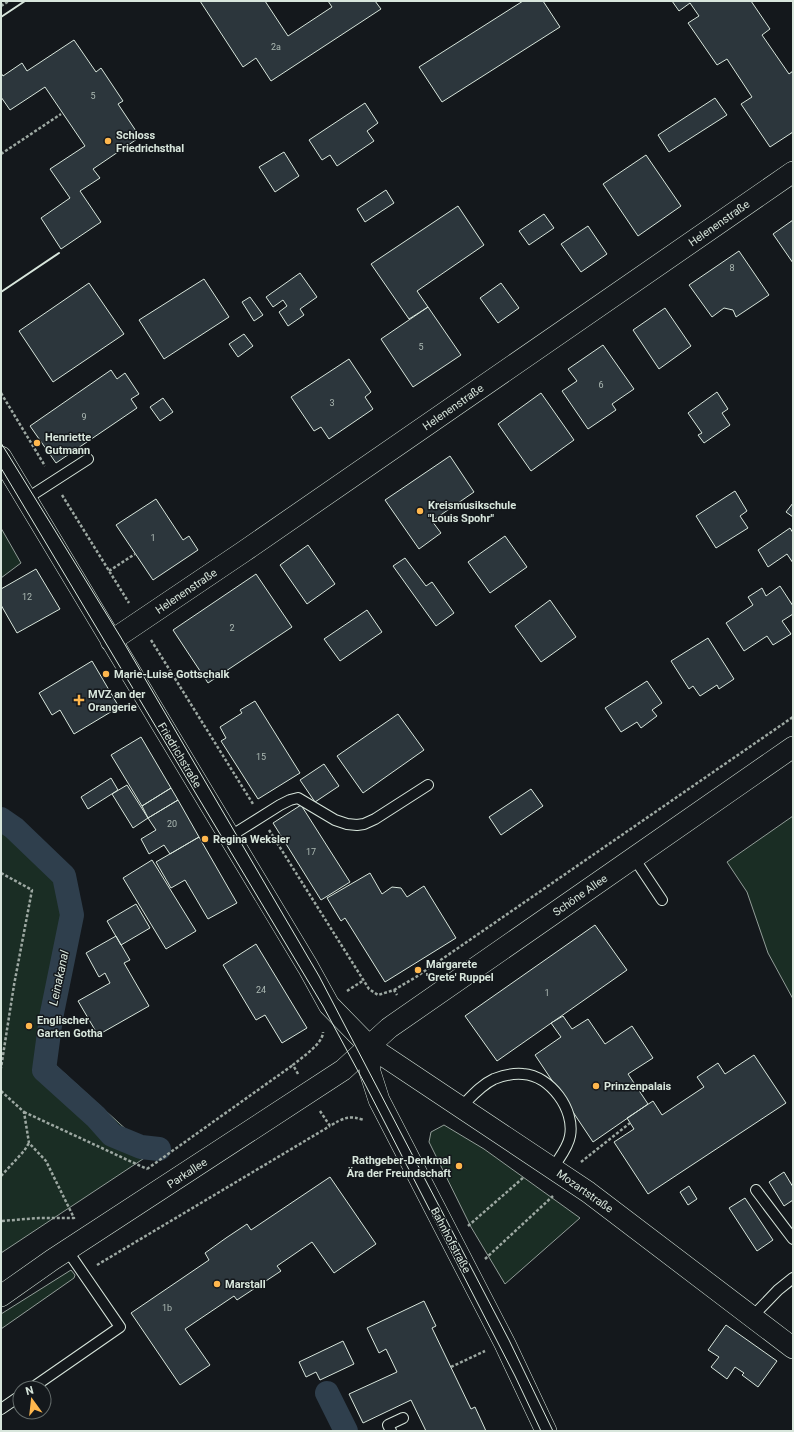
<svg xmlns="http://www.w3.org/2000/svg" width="794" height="1432" font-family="Roboto,sans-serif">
	<rect width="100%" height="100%" fill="#14181c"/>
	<path fill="#1a2d24" stroke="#939e99" d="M1,528L21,563L1,578Z
		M1,814L66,875L76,917L60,990L52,1062L152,1153L1,1253Z
		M793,816V999L768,953L747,892L727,862Z
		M444,1125L484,1149L580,1218L505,1284L471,1227L429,1142L431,1132Z
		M71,1270L75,1275L74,1278L1,1329V1314Z"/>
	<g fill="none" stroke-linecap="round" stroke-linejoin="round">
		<path stroke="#2f3f4d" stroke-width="24" d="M1,819L14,828L64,876L72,915L51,1018L44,1070L96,1117L112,1135L141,1147L159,1149
			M327,1393L346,1431"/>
	</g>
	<path fill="#2c363c" stroke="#d8e6dc" d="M200,1H265L288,36L332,7L328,1H375L381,9L271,81L256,58L243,67Z
		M523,1H543L560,27L442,102L419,67Z
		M672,1H751L770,29L762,35L789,74L793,71V132L770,147L741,104L752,97L727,59L717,65L688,23L699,16L690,3L679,11Z
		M74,40L96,72L101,68L123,101L118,104L140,137L93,169L100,178L80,191L101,222L61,249L41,218L70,198L50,169L85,146L45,87L10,110L1,97V73L3,76L22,63L27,71Z
		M715,98L727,115L669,152L658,135Z
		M365,103L378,123L367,131L374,141L337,166L330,155L322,160L309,140Z
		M284,152L299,176L275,192L259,167Z
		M646,155L681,206L638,236L603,184Z
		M386,190L394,203L365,222L357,209Z
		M458,206L484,245L417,291L428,307L409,319L371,264Z
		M544,214L554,228L529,245L519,231Z
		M793,220V263L773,234Z
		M588,226L607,254L581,272L561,244Z
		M739,251L769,295L736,317L733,310L724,308L712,317L689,285Z
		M300,273L317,297L300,309L304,315L288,326L279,312L287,306L283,300L273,307L266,297Z
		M204,279L229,317L164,359L139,320Z
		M89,283L124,334L53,382L19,331Z
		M501,283L519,308L498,323L480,298Z
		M250,297L263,315L254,321L242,302Z
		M428,307L461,355L413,387L381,339Z
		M665,308L691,346L659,369L633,330Z
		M244,334L253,346L238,357L229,344Z
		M603,345L634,389L612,404L616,410L588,429L562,391L577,381L568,369Z
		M349,359L371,392L365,397L373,409L329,439L321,427L314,431L291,397Z
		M111,370L117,379L125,373L139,394L131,399L137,408L56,463L30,426Z
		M717,392L728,409L722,413L730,425L704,443L698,435L702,433L688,413Z
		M541,393L574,440L531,471L498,424Z
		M163,398L173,412L160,421L150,407Z
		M450,456L474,492L432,521L441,533L419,549L385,500Z
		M735,491L747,511L740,516L748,528L716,548L696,516Z
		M156,499L183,540L189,536L198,550L153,580L116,525Z
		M793,503V517L786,512Z
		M790,528L793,533V563L787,554L768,567L758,550Z
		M505,536L527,567L490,593L468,562Z
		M308,545L335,584L307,604L280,565Z
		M405,558L426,586L432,582L454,613L436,626L393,566Z
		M36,569L60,609L17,633L1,605V589Z
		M256,574L292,627L208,683L173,630Z
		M780,586L793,606V614L782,621L791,634L773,645L767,636L744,651L726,623L753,605L748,597L762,588L766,596Z
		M550,600L576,637L541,662L515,626Z
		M367,610L382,632L340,661L324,639Z
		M708,638L734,679L719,689L717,685L700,696L693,686L689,689L671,661Z
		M92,661L119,707L74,734L60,710L52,715L39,693Z
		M647,681L662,703L652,710L657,716L641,728L637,722L621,732L605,708Z
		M255,701L300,773L258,799L221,741L226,738L220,727L242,713L240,710Z
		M398,714L424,750L363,793L337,756Z
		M141,737L171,788L142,806L111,755Z
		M324,764L339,786L315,802L300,780Z
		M111,778L118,790L88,809L81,797Z
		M127,785L148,818L133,828L112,794Z
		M171,788L178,800L148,818L142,806Z
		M531,789L543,806L501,835L489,817Z
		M178,800L199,837L170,854L164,845L149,854L141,839L156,830L148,818Z
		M301,805L350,882L321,900L273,823Z
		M199,837L237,903L208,919L185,880L171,888L156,862Z
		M152,860L196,931L166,949L123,878Z
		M370,873L382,894L392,887L401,888L407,897L424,886L456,938L385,982L345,918L341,921L327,898Z
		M136,904L150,928L121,945L107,921Z
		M595,925L627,970L497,1061L465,1016Z
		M116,936L130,960L124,963L149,1006L98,1035L78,1001L110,983L105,973L99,977L86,953Z
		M256,944L307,1028L282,1043L265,1015L256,1020L223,965Z
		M563,1016L572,1029L588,1019L605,1044L632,1026L653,1058L628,1074L648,1104L593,1142L535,1055L561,1037L551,1023Z
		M754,1055L786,1103L648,1194L614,1142L634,1129L627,1118L653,1101L662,1115L704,1087L697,1077L718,1063L725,1074Z
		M784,1172L793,1187V1200L784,1206L769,1182Z
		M330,1177L376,1244L334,1273L312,1242L277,1266L281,1271L237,1300L234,1296L185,1329L210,1365L180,1385L131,1313L209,1260L205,1253L226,1238L247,1224L251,1230Z
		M689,1186L697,1199L688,1205L680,1192Z
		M745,1198L773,1240L757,1251L729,1208Z
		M424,1301L436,1326L432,1328L471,1409L475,1407L486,1431H426L411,1400L363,1423L349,1394L397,1372L386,1349L379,1353L367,1328Z
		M726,1325L777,1361L758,1387L742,1375L744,1373L735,1367L727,1379L711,1367L719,1357L708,1350Z
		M343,1341L354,1364L320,1380L316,1372L306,1377L299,1362Z"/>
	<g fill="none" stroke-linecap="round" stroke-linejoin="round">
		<g stroke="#d8e6dc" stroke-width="12">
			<path id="lane" d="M26,499L88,459
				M229,837L280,805L290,800L298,798L335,820L347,824L357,825L364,824L375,819L428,785
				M634,858L662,900
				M461,1107C471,1097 481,1085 494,1079C502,1076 514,1073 523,1074C551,1076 575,1110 570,1136C568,1148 559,1158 553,1168
				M756,1190L793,1239
				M752,1317L778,1290L793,1278
				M32,1388L120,1327L67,1250
				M1,1409L20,1396
				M391,1431L388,1425L403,1418"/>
		</g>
		<g stroke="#d8e6dc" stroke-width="22">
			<path id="street" d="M1,457L308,967L329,1005L369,1046L588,1192L793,1348
				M111,641L243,552L793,172
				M369,1046L370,1072L379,1100L505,1344L546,1431
				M1,1296L52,1260L343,1070L389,1028L793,747"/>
		</g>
		<path stroke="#9da8a2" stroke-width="2.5" stroke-dasharray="3 2" stroke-linecap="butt" d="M1,6L9,1
			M1,154L61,114
			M1,393L45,466
			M62,495L129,603
			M109,571L135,554
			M151,640L253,804
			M269,830L369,989L378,995L394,990L397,995
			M1,873L32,890L14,985L1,1068
			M394,990L416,977L793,717
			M347,991L364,980
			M298,1074L293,1065C302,1057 323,1044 323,1032
			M1,1091L24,1112L29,1143L46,1161L74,1218H39L1,1221
			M320,1111L330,1126C343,1118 349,1115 364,1120
			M24,1112L147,1169
			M581,1162L630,1123
			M147,1169L293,1065
			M1,1176L24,1151L29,1143
			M468,1226L524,1177
			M485,1259L553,1196
			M97,1265L330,1126
			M451,1367L485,1351"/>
		<use href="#lane" stroke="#14181c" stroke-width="10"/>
		<use href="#street" stroke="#14181c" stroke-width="21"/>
		<path stroke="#d8e6dc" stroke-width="1" d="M1,443L120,636L319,976L509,1340L553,1431
			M1,468L323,1006L366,1086L515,1376L541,1431"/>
		<path stroke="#d8e6dc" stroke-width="2" d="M1,17L25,1
			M1,292L59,253"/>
	</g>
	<g fill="#ffb74d" stroke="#14181c" stroke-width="1.5">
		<circle cx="108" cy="141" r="4"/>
		<circle cx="37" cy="443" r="4"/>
		<circle cx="420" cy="511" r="4"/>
		<circle cx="106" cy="674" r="4"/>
		<path d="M77 694h4v4h4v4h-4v4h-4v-4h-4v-4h4z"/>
		<circle cx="205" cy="839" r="4"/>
		<circle cx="418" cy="970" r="4"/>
		<circle cx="29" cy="1026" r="4"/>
		<circle cx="596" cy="1086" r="4"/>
		<circle cx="459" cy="1166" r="4"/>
		<circle cx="217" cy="1284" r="4"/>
	</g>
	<g text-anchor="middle" stroke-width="3" stroke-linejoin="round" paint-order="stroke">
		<g font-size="9" fill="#adbab4">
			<text x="276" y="50">2a</text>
			<text x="93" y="99">5</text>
			<text x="732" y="271">8</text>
			<text x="421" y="350">5</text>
			<text x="601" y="388">6</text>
			<text x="332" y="406">3</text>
			<text x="84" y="420">9</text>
			<text x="153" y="541">1</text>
			<text x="27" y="600">12</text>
			<text x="232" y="631">2</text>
			<text x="261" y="760">15</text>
			<text x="172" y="827">20</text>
			<text x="311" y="855">17</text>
			<text x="261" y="993">24</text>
			<text x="547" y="996">1</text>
			<text x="167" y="1311">1b</text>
		</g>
		<g font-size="11" font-weight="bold" fill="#d8e6dc" stroke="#14181c" text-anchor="start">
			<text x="116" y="139">Schloss<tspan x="116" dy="13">Friedrichsthal</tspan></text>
			<text x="45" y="441">Henriette<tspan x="45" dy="13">Gutmann</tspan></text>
			<text x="428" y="509">Kreismusikschule<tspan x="428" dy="13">"Louis Spohr"</tspan></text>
			<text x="114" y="678">Marie-Luise Gottschalk</text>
			<text x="88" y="698">MVZ an der<tspan x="88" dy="13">Orangerie</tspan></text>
			<text x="213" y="843">Regina Weksler</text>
			<text x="426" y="968">Margarete<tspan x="426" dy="13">'Grete' Ruppel</tspan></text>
			<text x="37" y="1024">Englischer<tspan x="37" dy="13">Garten Gotha</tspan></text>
			<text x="604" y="1090">Prinzenpalais</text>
			<text x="451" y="1164" text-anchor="end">Rathgeber-Denkmal<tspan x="451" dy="13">Ära der Freundschaft</tspan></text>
			<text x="225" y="1288">Marstall</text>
		</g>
		<g font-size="11" fill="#d8e6dc" stroke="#14181c">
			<text transform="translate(719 223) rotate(-35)" y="4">Helenenstraße</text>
			<text transform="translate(453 407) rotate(-35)" y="4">Helenenstraße</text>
			<text transform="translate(186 591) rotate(-34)" y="4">Helenenstraße</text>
			<text transform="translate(180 755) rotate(59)" y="4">Friedrichstraße</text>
			<text transform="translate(580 895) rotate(-35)" y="4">Schöne Allee</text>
			<text transform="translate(187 1173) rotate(-33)" y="4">Parkallee</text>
			<text transform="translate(585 1191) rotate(35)" y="4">Mozartstraße</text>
			<text transform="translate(451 1240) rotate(62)" y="4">Bahnhofstraße</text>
		</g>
		<g font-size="12" font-style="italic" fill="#d8e6dc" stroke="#14181c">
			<text transform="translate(59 978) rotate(-78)" y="4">Leinakanal</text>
		</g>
	</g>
	<rect width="794" height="1432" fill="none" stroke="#d8e6dc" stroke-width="4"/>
	<g transform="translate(32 1400) rotate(345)"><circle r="19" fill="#14181c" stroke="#626a69"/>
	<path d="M0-3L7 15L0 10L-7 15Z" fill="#ffb74d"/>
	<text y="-6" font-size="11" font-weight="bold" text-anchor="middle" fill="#d8e6dc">N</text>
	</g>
</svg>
